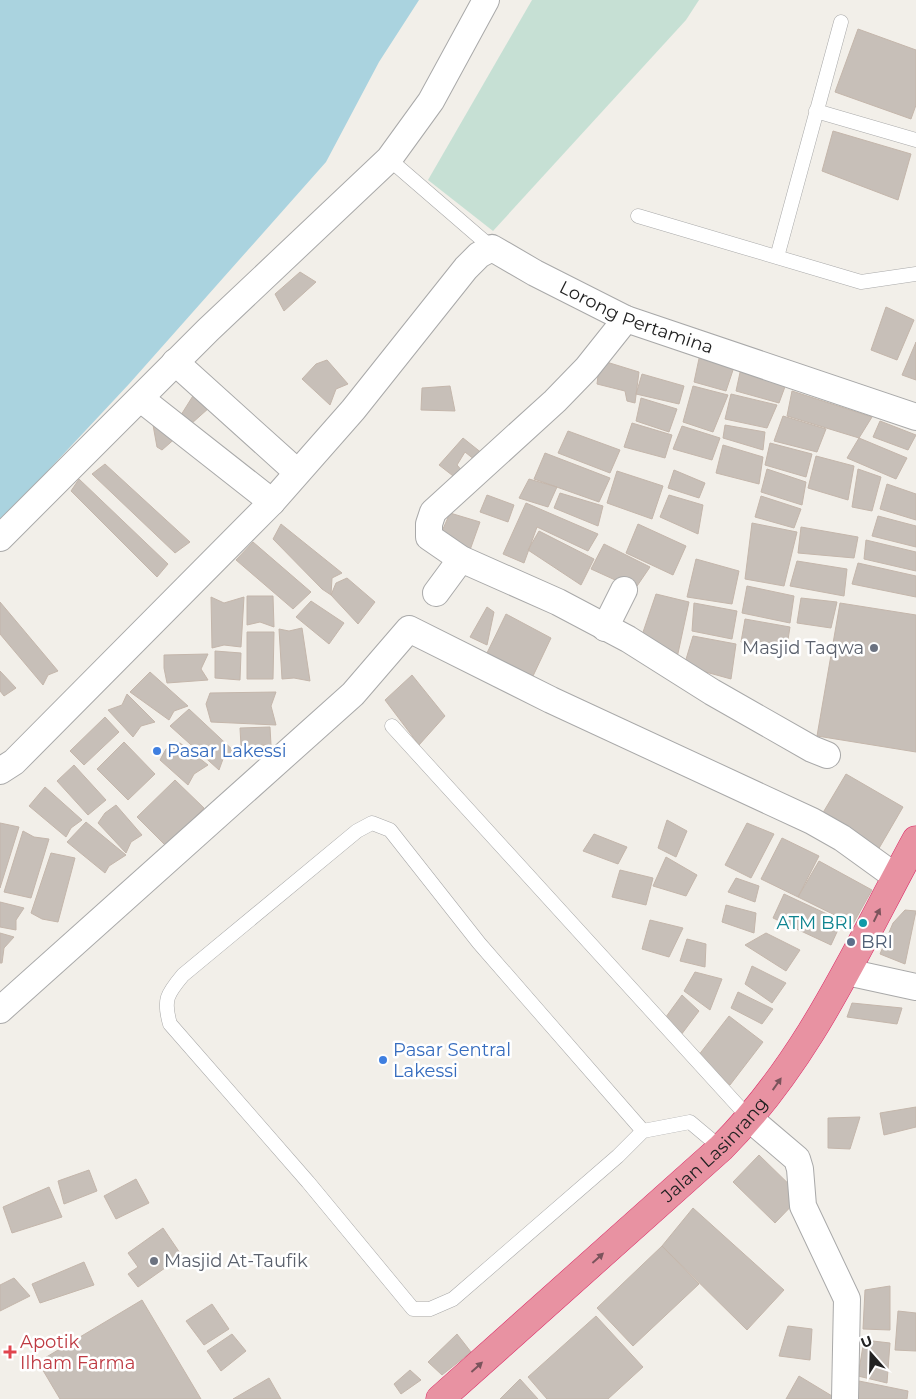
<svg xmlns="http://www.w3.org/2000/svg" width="916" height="1399" font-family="Montserrat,sans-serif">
	<rect width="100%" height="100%" fill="#f2efe9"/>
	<path fill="#c6e0d4" d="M532,0H699L686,20L493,231L428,180Z"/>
	<path fill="#aad3df" d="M0,0H419L379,62L326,162L129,384L0,522Z"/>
	<path fill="#c7bfb8" stroke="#c4b6ab" d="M858,29L916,50V105L911,119L835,92Z
		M833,131L911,154L898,200L822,171Z
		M300,272L316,282L284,311L275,294Z
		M886,307L914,320L897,360L871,350Z
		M916,342V380L902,375Z
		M700,354L734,367L726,391L694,382Z
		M327,360L348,384L336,389L330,405L302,379L316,364Z
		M600,360L639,372L635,403L627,401L625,391L597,384Z
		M741,368L786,384L779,403L736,391Z
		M642,374L684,386L679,404L636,394Z
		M201,383L219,399L191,424L181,415Z
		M450,386L455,411L421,410L422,388Z
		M693,386L728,395L713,432L683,422Z
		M792,391L872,417L859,438L787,416Z
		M731,394L777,405L767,428L725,419Z
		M641,398L677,409L669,432L636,421Z
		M783,416L826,429L817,452L774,441Z
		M880,421L916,435L908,450L873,437Z
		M632,423L672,435L665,458L624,447Z
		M153,425L187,428L162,450L157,447Z
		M725,425L765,432L763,450L723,438Z
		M682,426L720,438L712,460L673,449Z
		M568,431L620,450L610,473L558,453Z
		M463,438L483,454L475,460L465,452L457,465L464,473L457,479L439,465Z
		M859,438L907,458L896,479L847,458Z
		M770,443L812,454L806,477L765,465Z
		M723,445L763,457L759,484L716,473Z
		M545,453L610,478L599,502L534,479Z
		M816,456L854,466L848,500L808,488Z
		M105,464L190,542L175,553L92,474Z
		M767,469L806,482L802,505L761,492Z
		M858,469L881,477L872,511L852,507Z
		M674,470L705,483L699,498L668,488Z
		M617,471L663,486L652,519L607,503Z
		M79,479L168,564L157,577L71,491Z
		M529,479L557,487L548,507L519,498Z
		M887,484L916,494V520L880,509Z
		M560,493L603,506L598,526L554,508Z
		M487,495L514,505L508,522L480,512Z
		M669,495L703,505L698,534L660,517Z
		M761,496L801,509L794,528L755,517Z
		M526,503L598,534L588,551L537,527L524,563L503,554Z
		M450,513L480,522L470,550L439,538Z
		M878,516L916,526V547L872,536Z
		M752,523L797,532L784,586L745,579Z
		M281,524L342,573L332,578L331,595L322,589L273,539Z
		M638,524L686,546L673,575L626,553Z
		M801,527L858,537L854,558L798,553Z
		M539,531L594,559L581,585L528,550Z
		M866,540L916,552V571L864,559Z
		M253,542L311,592L293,609L236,560Z
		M604,544L650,567L635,589L591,569Z
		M696,559L739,571L732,604L687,597Z
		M797,561L847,569L844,596L790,586Z
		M858,563L916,576V597L852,584Z
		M347,578L375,602L358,624L331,595L336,583Z
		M747,586L794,596L790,623L742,613Z
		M656,594L689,602L677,658L640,641Z
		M247,596H273L274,627L260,622L247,625Z
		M211,597L224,603L244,597L241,647L224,645L212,648Z
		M801,598L837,602L831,628L797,623Z
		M311,601L344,623L329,644L296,617Z
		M0,602L58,671L48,675L43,685L0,634Z
		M694,603L737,611L732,639L692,631Z
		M840,603L916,615V752L817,736Z
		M487,607L494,612L487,645L470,637Z
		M506,614L551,638L533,676L486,655Z
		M745,619L790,627L786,652L741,642Z
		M302,628L310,681L294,678L282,679L279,629L289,631Z
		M247,632H274L273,679H247Z
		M693,636L736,644L731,679L684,666Z
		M215,651L241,653L240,680L215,678Z
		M208,654L201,669L208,680L167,683L164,668V655Z
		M0,671L16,688L4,696L0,691Z
		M150,672L188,706L174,711L169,720L130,692Z
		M412,675L445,716L419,745L385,700Z
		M276,692L271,706L276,725L211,722L206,704L210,693Z
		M127,694L155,722L141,726L133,737L108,710L122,705Z
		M189,709L236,753L223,759L219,770L170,726Z
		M105,717L119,732L84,765L70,751Z
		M270,727L271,745L241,746L240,728Z
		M124,742L155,774L128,800L97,769Z
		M180,743L208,765L194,774L188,785L160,760L166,749Z
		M74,765L106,800L88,815L57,781Z
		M846,774L903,807L878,850L821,816Z
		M175,780L204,808L166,846L137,817Z
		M45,787L82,820L71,828L66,837L29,806Z
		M116,805L142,835L131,842L126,853L98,823L105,813Z
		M667,820L687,831L676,857L658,848Z
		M86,822L126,855L109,866L105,873L67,842Z
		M0,823L19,827L0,888Z
		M747,823L774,834L751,878L725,865Z
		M23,831L34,837L49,839L31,898L4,892Z
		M594,834L627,847L618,864L583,851Z
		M782,838L819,856L798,897L761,879Z
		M51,853L75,858L58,922L42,919L31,913Z
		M666,857L697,875L686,896L653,886Z
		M819,861L872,890L853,924L798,897Z
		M620,870L653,878L646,905L612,897Z
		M736,878L759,886L755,902L728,892Z
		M784,894L842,921L831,945L773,918Z
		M0,902L24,908L16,920V930L0,927Z
		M726,905L756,913L754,933L722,922Z
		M905,910L916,911L905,964L880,954L893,923Z
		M650,920L683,928L669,957L642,949Z
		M0,933L14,937L4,948L2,963H0Z
		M766,933L800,950L786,971L745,945Z
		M687,939L706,944L705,967L680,961Z
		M752,966L786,983L772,1003L745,984Z
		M695,972L722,979L710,1010L684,991Z
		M738,992L773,1009L762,1024L731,1008Z
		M682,995L699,1011L681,1035L663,1021Z
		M852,1003L902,1008L897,1024L847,1017Z
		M729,1016L763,1042L730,1085L698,1056Z
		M916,1107V1127L884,1135L880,1113Z
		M860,1117L850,1149L828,1148V1118Z
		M759,1155L801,1196L775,1223L733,1182Z
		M89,1170L97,1191L64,1204L58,1181Z
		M136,1179L149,1203L116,1219L104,1196Z
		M49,1187L62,1217L12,1233L3,1207Z
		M693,1208L784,1290L747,1330L662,1246Z
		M163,1228L182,1256L138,1287L128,1274L138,1267L128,1253Z
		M662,1246L699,1284L633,1346L597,1308Z
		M84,1262L94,1285L40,1303L32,1284Z
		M14,1278L30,1296L0,1311V1285Z
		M890,1286V1330L863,1329L865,1290Z
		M142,1300L201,1399H60L38,1362Z
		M212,1304L229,1329L204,1345L186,1321Z
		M898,1311L916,1313V1351L895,1350Z
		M596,1316L643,1367L608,1399H547L528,1377Z
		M788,1326L812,1329L810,1360L779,1356Z
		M232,1334L246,1351L221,1371L207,1351Z
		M457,1334L471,1352L442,1375L428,1362Z
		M864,1340L890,1343L887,1383L858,1376Z
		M410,1370L421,1380L401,1394L394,1384Z
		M799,1376L837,1399H786Z
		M269,1378L281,1399H233Z
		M520,1379L538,1399H500Z
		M859,1381L908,1391L907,1399H857Z"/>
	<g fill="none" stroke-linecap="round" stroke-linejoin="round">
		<g stroke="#a9a9a9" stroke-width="15">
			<path id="lane" d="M816,111L916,140
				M389,159L492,248
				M638,216L861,282L916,274
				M777,257L841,22
				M392,726L750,1119
				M372,823L390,830L479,943L643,1131L618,1156L453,1299L430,1309H413L308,1182L170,1024C163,1000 167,994 183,975L357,831Z
				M643,1131L690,1122L721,1148"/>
		</g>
		<g stroke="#a9a9a9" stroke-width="28">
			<g id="street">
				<path d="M626,319L587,368L555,401L433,512L429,524V537L461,559L558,602L628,639L712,692L812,749L827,755"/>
				<path d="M175,362L297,472"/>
				<path d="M141,399L272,502"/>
				<path d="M0,538L208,330L389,159L431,101L486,0"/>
				<path d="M436,593L461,559"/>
				<path d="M605,628L624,590"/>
				<path id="s1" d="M0,771L14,762L272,502L353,410L466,268L479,255L492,248L535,273L626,319L916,417"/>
				<path d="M847,972L916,987"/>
				<path d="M0,1010L353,694L409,629L551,700L812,821L842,838L896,877"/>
				<path d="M750,1119L797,1159L800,1169L803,1206L847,1299L845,1399"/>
			</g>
		</g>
		<g stroke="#dc2a67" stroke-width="29">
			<g id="highway">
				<path id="s2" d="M440,1399L721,1148C809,1060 857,948 916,840"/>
			</g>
		</g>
		<use href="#lane" stroke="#fff" stroke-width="14"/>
		<use href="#street" stroke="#fff" stroke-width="26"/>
		<use href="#highway" stroke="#e892a2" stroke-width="28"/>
	</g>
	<defs><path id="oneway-solid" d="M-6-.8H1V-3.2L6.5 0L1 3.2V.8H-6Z" transform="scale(1.25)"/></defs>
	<g fill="#7b545c">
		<use href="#oneway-solid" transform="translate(877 915) rotate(-64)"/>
		<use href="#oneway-solid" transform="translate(777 1084) rotate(-55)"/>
		<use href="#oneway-solid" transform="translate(598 1258) rotate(-42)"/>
		<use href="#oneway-solid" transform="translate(477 1367) rotate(-42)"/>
	</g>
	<g fill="#6b7280" stroke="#fff" stroke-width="2">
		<circle cx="874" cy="648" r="5"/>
		<circle cx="154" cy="1261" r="5"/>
	</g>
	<g fill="#3f7fe0" stroke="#fff" stroke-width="2">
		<circle cx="157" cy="751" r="5"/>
		<circle cx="383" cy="1060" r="5"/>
	</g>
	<circle fill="#0f9aa8" stroke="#fff" stroke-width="2" cx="863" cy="923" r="5"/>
	<circle fill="#5c6f8a" stroke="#fff" stroke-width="2" cx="851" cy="942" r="5"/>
	<path fill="#e0444e" stroke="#fff" stroke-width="2" d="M7.5 1344.5h5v5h5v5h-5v5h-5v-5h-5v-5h5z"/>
	<g text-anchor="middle" stroke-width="5" stroke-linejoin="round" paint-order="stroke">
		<g font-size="18" fill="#222" stroke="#fff">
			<text dy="6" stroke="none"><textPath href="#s1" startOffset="881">Lorong Pertamina</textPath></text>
			<text dy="6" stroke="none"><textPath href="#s2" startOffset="371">Jalan Lasinrang</textPath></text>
		</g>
		<g font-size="18" fill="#5b616d" stroke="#fff" text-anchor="end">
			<text x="864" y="654">Masjid Taqwa</text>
			<text x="164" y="1267" text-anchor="start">Masjid At-Taufik</text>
		</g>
		<g font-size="18" fill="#366cbe" stroke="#fff" text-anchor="start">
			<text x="167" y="757">Pasar Lakessi</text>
			<text x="393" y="1056">Pasar Sentral<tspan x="393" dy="21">Lakessi</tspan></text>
		</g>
		<g font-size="18" fill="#0d838f" stroke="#fff" text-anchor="end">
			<text x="853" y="929">ATM BRI</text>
		</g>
		<g font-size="18" fill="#4e5e75" stroke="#fff" text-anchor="start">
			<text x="861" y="948">BRI</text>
		</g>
		<g font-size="18" fill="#be3a42" stroke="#fff" text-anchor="start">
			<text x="20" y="1348">Apotik<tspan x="20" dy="21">Ilham Farma</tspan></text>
		</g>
	</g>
	<g transform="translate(871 1354) rotate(340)" stroke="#ffffff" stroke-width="4" paint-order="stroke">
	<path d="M0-4L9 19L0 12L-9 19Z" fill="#222222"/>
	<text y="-8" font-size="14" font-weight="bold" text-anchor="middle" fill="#222222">U</text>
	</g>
</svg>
